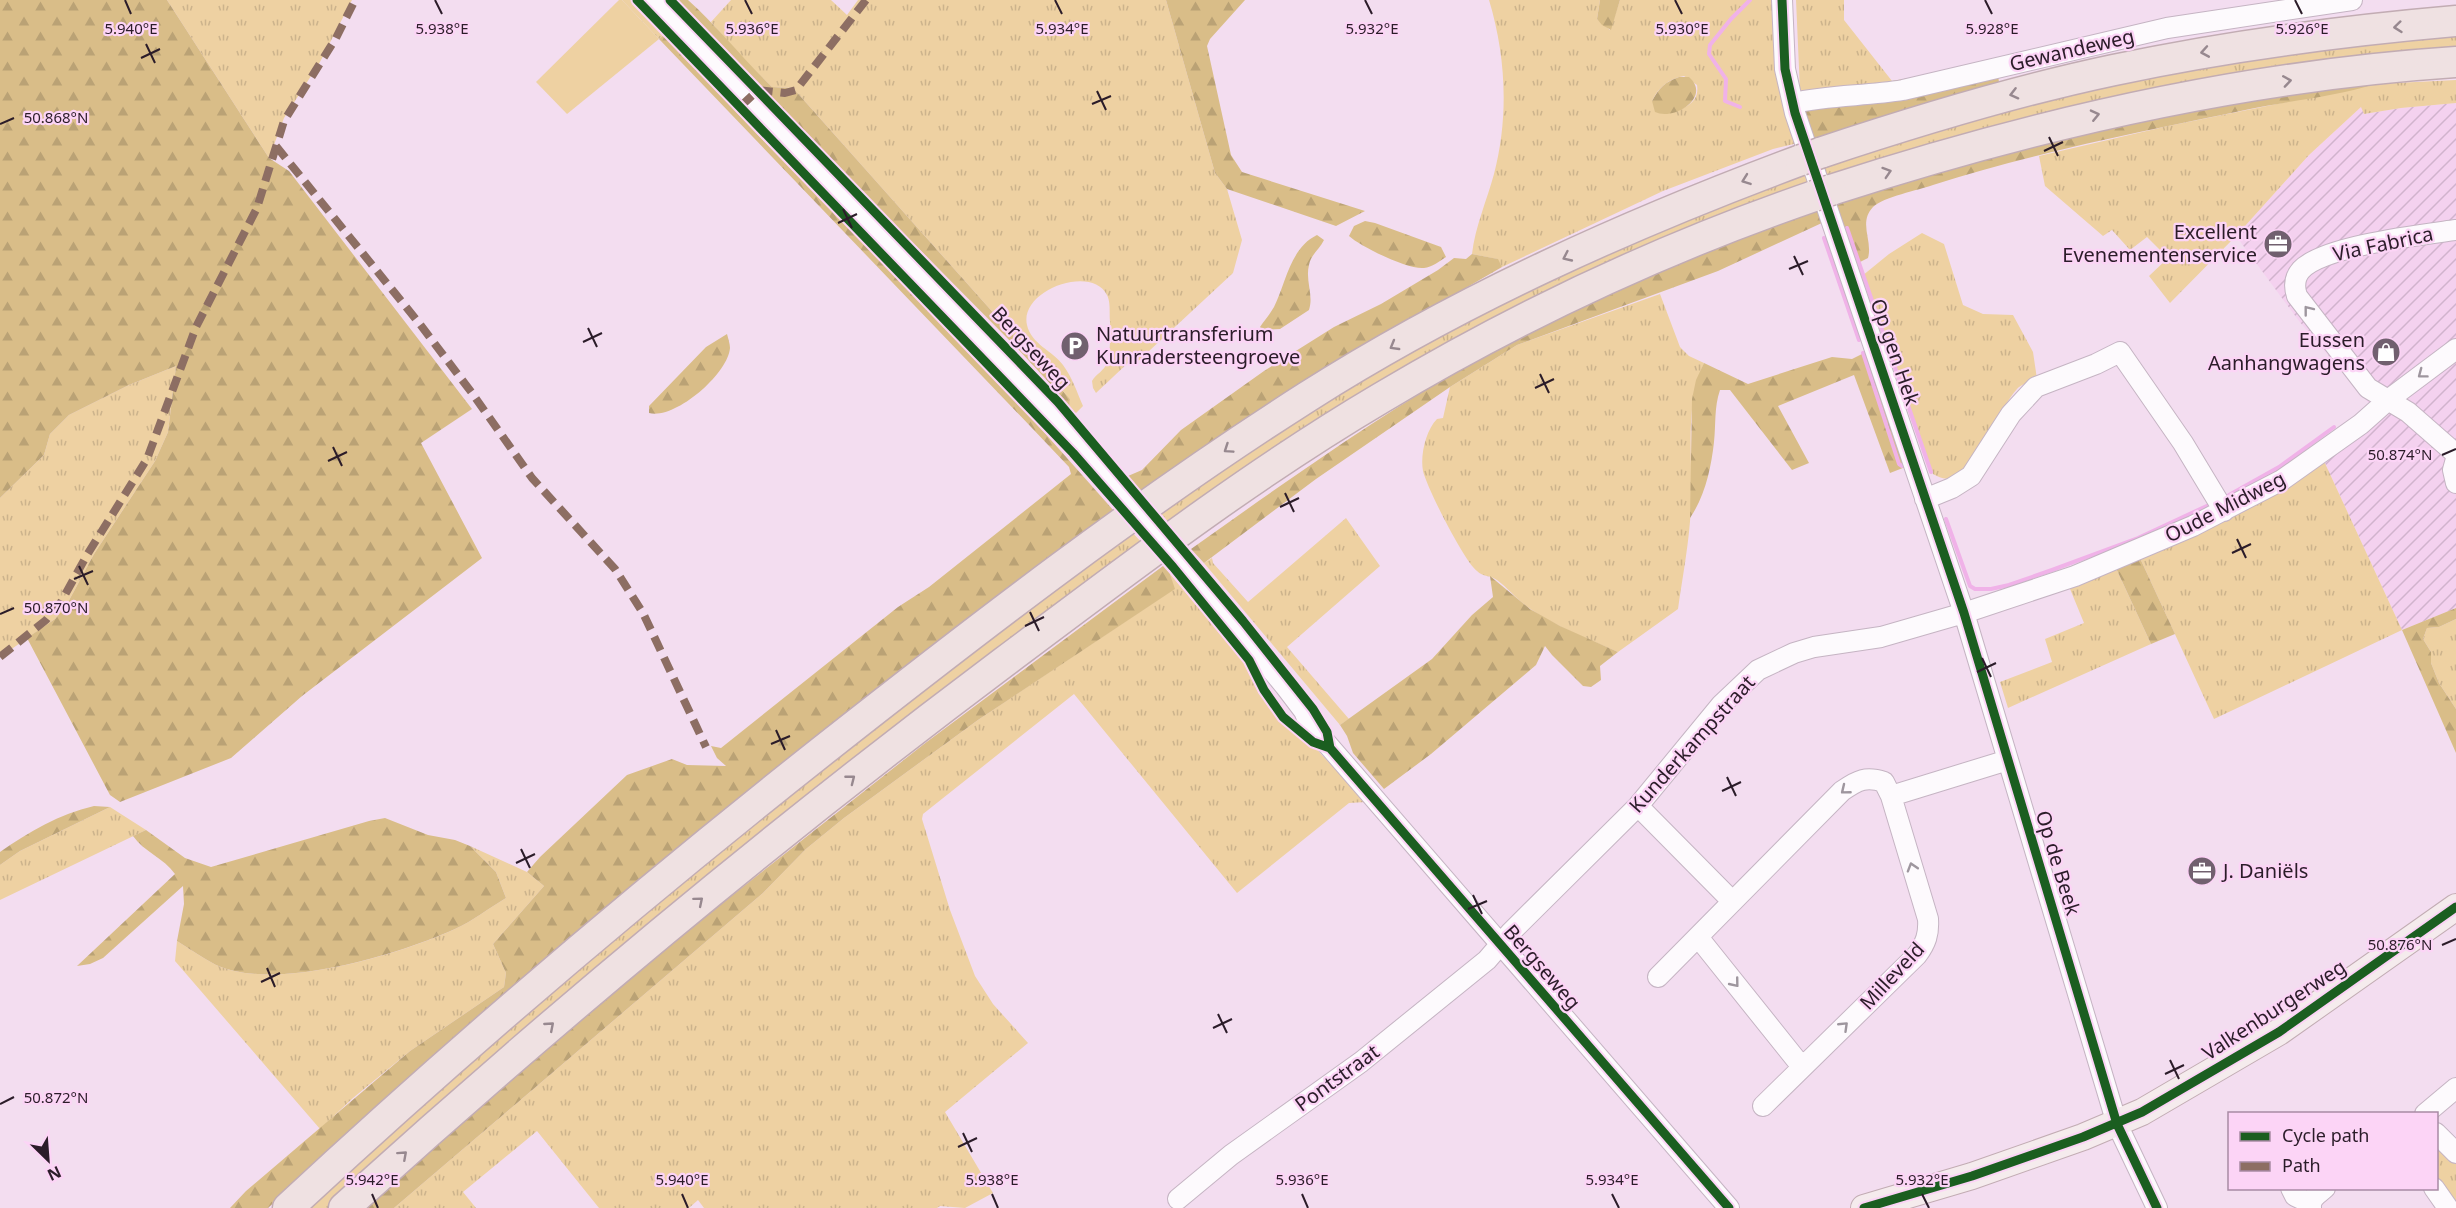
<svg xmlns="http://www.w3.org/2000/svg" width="2456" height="1208" font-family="'Noto Sans',sans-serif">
	<defs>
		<pattern id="industrial-furrows" width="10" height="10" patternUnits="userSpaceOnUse" patternTransform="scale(1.5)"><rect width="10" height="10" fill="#f4d1ef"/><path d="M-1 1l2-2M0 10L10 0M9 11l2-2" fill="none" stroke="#d1b3cd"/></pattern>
		<pattern id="grass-tufts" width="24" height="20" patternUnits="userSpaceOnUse" patternTransform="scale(1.5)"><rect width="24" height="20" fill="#eed1a2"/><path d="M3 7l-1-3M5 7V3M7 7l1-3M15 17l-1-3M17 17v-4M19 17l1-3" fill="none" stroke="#ccb38c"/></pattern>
		<pattern id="forest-firs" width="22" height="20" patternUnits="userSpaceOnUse" patternTransform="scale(1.5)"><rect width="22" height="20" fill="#d9bd88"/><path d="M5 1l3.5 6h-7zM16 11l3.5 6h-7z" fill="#baa275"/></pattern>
	</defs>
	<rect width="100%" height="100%" fill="#f3ddf0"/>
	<path fill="url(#industrial-furrows)" d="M2456,103V608L2402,630L2323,459L2372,407L2299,321L2236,236L2309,155L2362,106L2365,114L2401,108Z"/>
	<path fill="url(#grass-tufts)" fill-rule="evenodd" d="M167,0H352L320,62L284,118L269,158Z
		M622,0H631L664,35L659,39Z
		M731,0H831L847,15L858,0H1166L1215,173L1227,189L1242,240L1233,273L1134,365L1130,361L1096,393L1093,388L1092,381C1096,374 1104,371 1107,363C1111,351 1110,335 1110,322C1109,314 1111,303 1107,295C1092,264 1019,290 1027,325C1031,344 1053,351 1063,365C1072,377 1077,392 1083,406L1073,416L1068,411L1070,399L793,88L772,87L742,58L711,22Z
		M1489,0H1600L1597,19L1610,30L1620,0H1777L1798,143L1773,149L1663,191L1502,267L1497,259L1472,254C1475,227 1487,200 1494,174C1509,117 1506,56 1489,0ZM1684,76L1697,85C1700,103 1684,108 1671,113L1652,101C1659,87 1668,79 1684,76Z
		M1796,0H1844V20L1892,81L1800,91Z
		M2456,30V53L1720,223L1170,524L1159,511L1411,346L1735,191L2075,87Z
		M2456,80V103L2401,108L2364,114L2361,107L2309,155L2236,236L2170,303L2149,276L2168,258L2147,237L2130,250L2112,230L2103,236L2045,186L2039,156L2168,126L2375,84Z
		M1922,233L1944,244L1963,305L1983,314L2013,315L2033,352L2037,379C2030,382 2021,384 2017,389C2000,408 1971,473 1951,478C1944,480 1939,477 1933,474L1913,425L1862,276L1889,254Z
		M1660,294L1680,347L1689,356L1704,363C1684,406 1693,457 1691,504C1690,538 1683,574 1678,609L1618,652C1589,639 1558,628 1532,610C1519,602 1509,589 1497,580C1490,575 1483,577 1477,571C1464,561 1427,488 1423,471C1420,455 1426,430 1437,419L1443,418L1450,387L1517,345Z
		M176,366L168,432L155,461L94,554L66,606L55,619L0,657V498L44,455L50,434L69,415L129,385Z
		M2323,459L2402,630L2214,719L2139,556Z
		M1346,518L1380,566L1287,647L1349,719L1340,725L1204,563L1212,558L1213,563L1248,602Z
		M1131,531L1143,544L330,1208H304L491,1038L856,740Z
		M2115,566L2151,644L2008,708L2000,682L2052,662L2045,639L2084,623L2068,584Z
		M1170,574L1321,754L1366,802L1349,803L1237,893L1074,694L923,814L922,819L950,910L975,976L993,1004L1028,1043L945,1112L993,1193L965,1208L940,1206L937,1208H704L698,1200L689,1208H599L537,1131L463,1192L476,1208H394L763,893L806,849L844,818L978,720L1174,589Z
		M2456,619V709L2439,683L2431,663V652L2423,639L2427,628L2439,627Z
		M110,807L146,830L0,900V865L20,851Z
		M470,846L527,872L544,886L493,944L506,973L504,987L410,1051L353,1098L320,1129L175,961L177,941C190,949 203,958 216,965C275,992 399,955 455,929C473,921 489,908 506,898L496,872Z
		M2437,1141L2456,1161V1208L2437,1183Z"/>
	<path fill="url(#forest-firs)" d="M0,0H167L269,158L289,171L472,409L421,443L482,558L302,696L231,758L120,802L110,795L27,638L55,619L66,606L94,554L155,461L168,432L176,366L129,385L69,415L50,434L44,455L0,498Z
		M673,0H688C718,27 743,59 772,87L793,88L1070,399L1069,409L1056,390L1015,346Z
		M1166,0H1245L1210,39L1207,46L1231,155L1242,172L1365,211L1336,226L1227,189L1215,173Z
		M1600,0H1620L1611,30L1602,25L1597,19Z
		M664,35L754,131L997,379L1114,511L402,1084L268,1208H230L246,1191L410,1051L504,987L506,973L493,944L544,886L527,872L540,857L627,775L672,759L687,765L726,766L717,758L711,746L721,748L898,607L929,587L1071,474L1069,467L1031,427L659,39Z
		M1996,63L1999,82L1811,140L1800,91L1892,81Z
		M1679,77H1689C1712,97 1674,121 1655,112L1652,101C1659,88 1665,82 1679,77Z
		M2375,84C2339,96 2288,101 2250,109C2144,131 2036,152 1933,185C1919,190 1883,197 1873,207C1858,223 1873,240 1868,258L1858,263L1834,200L2095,128L2289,93Z
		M1818,205L1824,222L1718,271L1517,345L1450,387L1316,479L1204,563L1191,549C1284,483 1376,417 1475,361C1585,300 1702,253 1818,205Z
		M1365,221L1375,223L1441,247L1446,257C1440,261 1432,267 1424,268C1409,270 1361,247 1349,236L1354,226Z
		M1317,235L1324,240C1320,249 1311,254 1309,265C1305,281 1314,295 1309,310L1280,329L1263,330L1260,327C1264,321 1270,314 1274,307C1286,283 1290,248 1317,235Z
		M1472,254L1498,259L1502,267L1419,315L1140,493L1128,476L1142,470L1181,430L1264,371L1334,327L1381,304L1438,270L1454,258L1466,259Z
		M727,334C728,338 730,344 730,348C728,374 675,420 649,413V406L706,347Z
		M1868,351L1908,466L1890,473L1854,375L1778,406L1809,463L1792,470L1730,390H1720C1714,407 1716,425 1714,442C1711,469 1705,496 1690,518L1692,399L1696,380L1704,363L1748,384L1832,357L1852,359Z
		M2380,418L2139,556L2175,634L2151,644L2115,566L2153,534L2227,497L2319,445Z
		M1163,566L1170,574L1175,589L978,720L844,818L806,849L763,893L394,1208H361L630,976L924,744Z
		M1490,576L1530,609L1560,626L1618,652L1600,666L1601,680L1591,687L1583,686L1552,655L1545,646L1536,665L1431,754L1384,789L1353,753L1347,736L1340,725L1432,659L1472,615L1493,597Z
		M2456,608V619L2439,627L2427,628L2423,639L2431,652V663L2439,683L2456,709V753L2402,630Z
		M94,806L110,807L20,851L0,865V852C29,832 59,814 94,806Z
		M385,818L428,835L455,840L470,846L496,872L506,898C489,908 473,921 455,929C398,955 275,992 216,965C203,958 190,949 177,941L184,904L183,886L103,958L90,964L77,966L175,874C164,858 144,852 133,836L146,830L185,858L211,867L369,821Z"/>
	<path fill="#eed1a2" d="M619,0H622L659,39L567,114L536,82Z"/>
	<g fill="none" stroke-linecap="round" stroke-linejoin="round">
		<path stroke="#f0b2e8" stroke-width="4" d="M1740,107L1725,101L1726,79L1709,54L1710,45L1731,19L1750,0
			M1847,228L1931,472
			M1824,238L1859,340
			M1863,353L1899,464L1902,466
			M2229,495L2279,467L2334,427
			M1946,519L1970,586L1975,589H1991L2009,585L2052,570L2138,538L2211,504"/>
		<g stroke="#c5b4c3" stroke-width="22">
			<path id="minor" d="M653,0L1038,398L1121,492
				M1782,0L1785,69L1795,113L1964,613L2117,1124L2157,1208
				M1793,103C1829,95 1866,96 1903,90L2167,28L2352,0
				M2456,230C2421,235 2323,246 2301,270C2294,278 2294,287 2297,296L2368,388L2408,412L2456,454
				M2456,459L2453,470L2456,483
				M1925,499L1952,488L1971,476L2011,414L2036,387L2096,364L2120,352L2183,443L2224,511
				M1181,561L1285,686L1304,711L1309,723L1729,1208
				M1891,796L2008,760
				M1638,806L1732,901
				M1698,937L1802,1067
				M1658,977L1842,791C1858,780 1866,776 1884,782L1891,796L1928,919C1929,934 1926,943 1917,955L1763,1106
				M2425,1114L2456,1088
				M2436,1133L2456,1153
				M2291,1188L2295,1196L2310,1203
				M2434,1188L2448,1208
				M1178,1199L1231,1155L1361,1062L1487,960L1511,932L1638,806L1721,705L1758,670L1794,653L1814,647L1881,637L1964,613L2075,576L2193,526L2282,480L2361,424L2388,400L2456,349
				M2311,1208C2310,1198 2318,1194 2325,1188"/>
		</g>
		<g stroke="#c2acb3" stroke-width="28">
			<path id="major" d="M1864,1208L1972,1176L2083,1137L2142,1112L2279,1032L2456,907"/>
		</g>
		<g stroke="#c2acb3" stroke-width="33">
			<path id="highway" d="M1820,153C1916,121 2014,91 2114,70C2227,46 2341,31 2456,21
				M1831,190C2034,124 2242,76 2456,62
				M288,1208C461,1047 640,895 826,748C981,626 1139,504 1307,397C1461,299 1629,224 1801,160
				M344,1208C556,1016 776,833 1004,662C1127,570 1249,476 1381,398C1518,316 1663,248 1814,196"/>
		</g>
		<use href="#minor" stroke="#fdfafd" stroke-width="20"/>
		<use href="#major" stroke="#f5ebed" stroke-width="26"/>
		<use href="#highway" stroke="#efe1e2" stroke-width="30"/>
		<g stroke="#c5b4c3" stroke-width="22" stroke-linecap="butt">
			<path id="minor-bridge" d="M1121,492L1181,561"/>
		</g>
		<g stroke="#c2acb3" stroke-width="33" stroke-linecap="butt">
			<path id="highway-bridge" d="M1801,160L1820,153
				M1814,196L1831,190"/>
		</g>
		<use href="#minor-bridge" stroke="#fdfafd" stroke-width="20"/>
		<use href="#highway-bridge" stroke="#efe1e2" stroke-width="30"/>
		<path stroke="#8d6e63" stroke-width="8" stroke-dasharray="15 8" stroke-linecap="butt" d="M741,106L758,90L785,93L796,90L866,0
			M276,146L419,323L472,393L532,478L615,569L643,613L706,747
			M0,657L46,620L61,602L87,555L147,459L196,327L257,208L284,121L336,38L355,0"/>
		<g stroke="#fcd4f6" stroke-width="13">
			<path id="cycleway" d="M637,0L1073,453L1173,567L1249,660L1264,690L1283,717L1313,742L1330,748L1729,1208
				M670,0L1058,402L1243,621L1313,709L1327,732L1330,748
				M1782,0L1785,69L1795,113L1964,613L2117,1124L2157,1208
				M1864,1208L1972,1176L2083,1137L2142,1112L2279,1032L2456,907"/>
		</g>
		<use href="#cycleway" stroke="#1b5e20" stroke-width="9"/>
	</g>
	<defs><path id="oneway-chevron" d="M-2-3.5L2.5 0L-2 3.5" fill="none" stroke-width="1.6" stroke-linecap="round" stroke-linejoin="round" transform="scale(1.5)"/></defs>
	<g stroke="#97888f">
		<use href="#oneway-chevron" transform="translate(2398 27) rotate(174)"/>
		<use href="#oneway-chevron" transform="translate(2205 52) rotate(170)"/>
		<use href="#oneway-chevron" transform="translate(2287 81) rotate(-9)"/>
		<use href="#oneway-chevron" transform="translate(2014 94) rotate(166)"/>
		<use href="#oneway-chevron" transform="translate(2095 115) rotate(-13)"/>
		<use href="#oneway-chevron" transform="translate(1887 172) rotate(-18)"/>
		<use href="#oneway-chevron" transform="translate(1746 180) rotate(160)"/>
		<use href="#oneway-chevron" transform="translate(1567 257) rotate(155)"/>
		<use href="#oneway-chevron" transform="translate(1394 346) rotate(150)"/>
		<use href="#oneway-chevron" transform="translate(1228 449) rotate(146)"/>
		<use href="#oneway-chevron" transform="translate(851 779) rotate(-38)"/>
		<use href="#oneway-chevron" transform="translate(699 901) rotate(-40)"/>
		<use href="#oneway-chevron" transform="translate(550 1026) rotate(-41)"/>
		<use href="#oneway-chevron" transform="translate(403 1155) rotate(-42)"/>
	</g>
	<g stroke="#9e969e">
		<use href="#oneway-chevron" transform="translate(2308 310) rotate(-128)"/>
		<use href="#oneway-chevron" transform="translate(2422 374) rotate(143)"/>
		<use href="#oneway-chevron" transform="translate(1845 790) rotate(141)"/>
		<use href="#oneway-chevron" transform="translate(1912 867) rotate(-107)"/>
		<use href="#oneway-chevron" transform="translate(1735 983) rotate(51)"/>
		<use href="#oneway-chevron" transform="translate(1844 1026) rotate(-44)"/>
	</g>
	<path fill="none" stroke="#2b1c29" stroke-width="2" d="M125,0L131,14M435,0L442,14M745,0L752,14M1055,0L1062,14M1365,0L1372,14M1675,0L1682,14M1985,0L1992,14M2295,0L2302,14M146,44L155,63M141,58L160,49M1097,91L1106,110M1092,104L1111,96M0,124L14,118M2049,137L2058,156M2044,151L2063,142M843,209L852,228M838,223L857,214M1794,256L1803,275M1789,269L1808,261M588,328L597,347M583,342L602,333M1540,374L1549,393M1535,388L1554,379M333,447L342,466M2442,455L2456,449M328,461L347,452M1285,493L1294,512M1280,507L1299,498M2237,539L2246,558M2232,553L2251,544M79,566L88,585M74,579L93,571M1030,612L1039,631M0,614L14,608M1025,626L1044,617M1982,658L1991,677M1977,672L1996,663M776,730L785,750M771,744L790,736M1727,777L1736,796M1722,791L1741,782M521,849L530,868M516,863L535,854M1473,895L1482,914M1468,909L1487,901M2442,945L2456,939M267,968L275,987M261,982L280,973M1218,1014L1227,1033M1213,1028L1232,1019M2170,1060L2179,1079M2165,1074L2184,1065M0,1104L14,1097M963,1133L972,1152M958,1147L977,1138M372,1194L378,1208M682,1194L688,1208M992,1194L998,1208M1302,1194L1308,1208M1612,1194L1619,1208M1922,1194L1929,1208"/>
	<defs>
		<g id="office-disc" transform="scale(1.5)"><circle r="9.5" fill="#71606f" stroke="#fcd4f6"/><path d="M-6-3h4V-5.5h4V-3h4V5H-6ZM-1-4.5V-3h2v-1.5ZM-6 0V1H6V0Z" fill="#fff"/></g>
		<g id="parking-disc" transform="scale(1.5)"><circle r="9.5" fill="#71606f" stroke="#fcd4f6"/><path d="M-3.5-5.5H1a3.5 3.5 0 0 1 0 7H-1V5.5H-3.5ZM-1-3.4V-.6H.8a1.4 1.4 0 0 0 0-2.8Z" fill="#fff"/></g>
		<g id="shop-disc" transform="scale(1.5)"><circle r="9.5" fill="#71606f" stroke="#fcd4f6"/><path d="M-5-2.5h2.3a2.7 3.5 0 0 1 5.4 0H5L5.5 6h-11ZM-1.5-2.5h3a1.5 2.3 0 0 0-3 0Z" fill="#fff"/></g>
	</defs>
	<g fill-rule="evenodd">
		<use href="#office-disc" x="2278" y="244"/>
		<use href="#parking-disc" x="1075" y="346"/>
		<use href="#shop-disc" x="2386" y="352"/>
		<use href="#office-disc" x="2202" y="871"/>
	</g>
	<g text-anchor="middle" stroke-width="4.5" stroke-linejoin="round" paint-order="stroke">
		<g font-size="20" fill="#2b1c29" stroke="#fcd4f6">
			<text transform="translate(2072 50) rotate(-13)" y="7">Gewandeweg</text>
			<text transform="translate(2383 244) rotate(-12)" y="7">Via Fabrica</text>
			<text transform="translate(1031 348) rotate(47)" y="7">Bergseweg</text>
			<text transform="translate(1895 352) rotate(71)" y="7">Op gen Hek</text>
			<text transform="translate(2225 507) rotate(-27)" y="7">Oude Midweg</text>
			<text transform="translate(1692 744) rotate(-48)" y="7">Kunderkampstraat</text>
			<text transform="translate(2058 863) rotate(73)" y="7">Op de Beek</text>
			<text transform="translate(1542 967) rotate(49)" y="7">Bergseweg</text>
			<text transform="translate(1892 976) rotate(-47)" y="7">Milleveld</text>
			<text transform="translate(2274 1010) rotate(-33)" y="7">Valkenburgerweg</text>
			<text transform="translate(1337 1078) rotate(-36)" y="7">Pontstraat</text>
		</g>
		<g font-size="20" fill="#2b1c29" stroke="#fcd4f6" text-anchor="end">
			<text x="2257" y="239">Excellent<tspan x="2257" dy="23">Evenementenservice</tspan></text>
			<text x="1096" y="341" text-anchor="start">Natuurtransferium<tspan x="1096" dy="23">Kunradersteengroeve</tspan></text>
			<text x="2365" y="347">Eussen<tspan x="2365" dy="23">Aanhangwagens</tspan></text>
			<text x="2223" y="878" text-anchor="start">J. Daniëls</text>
		</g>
	</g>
	<g font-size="15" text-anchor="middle" fill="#2b1c29" stroke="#fcd4f6" stroke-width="4.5" stroke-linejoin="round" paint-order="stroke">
		<text x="131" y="34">5.940°E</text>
		<text x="442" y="34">5.938°E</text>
		<text x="752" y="34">5.936°E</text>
		<text x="1062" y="34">5.934°E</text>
		<text x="1372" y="34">5.932°E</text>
		<text x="1682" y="34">5.930°E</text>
		<text x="1992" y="34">5.928°E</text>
		<text x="2302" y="34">5.926°E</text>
		<text x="56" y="123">50.868°N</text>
		<text x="2400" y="460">50.874°N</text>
		<text x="56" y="613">50.870°N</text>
		<text x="2400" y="950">50.876°N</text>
		<text x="56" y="1103">50.872°N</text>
		<text x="372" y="1185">5.942°E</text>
		<text x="682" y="1185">5.940°E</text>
		<text x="992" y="1185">5.938°E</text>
		<text x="1302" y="1185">5.936°E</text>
		<text x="1612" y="1185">5.934°E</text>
		<text x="1922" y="1185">5.932°E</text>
	</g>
	<rect x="2228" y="1112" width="210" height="78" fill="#fcd4f6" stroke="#a88aa4" stroke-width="1.5"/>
	<rect x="2240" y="1132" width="30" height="9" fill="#1b5e20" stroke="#a88aa4" stroke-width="1.5"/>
	<text x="2282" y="1142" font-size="18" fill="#2b1c29">Cycle path</text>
	<rect x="2240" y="1162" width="30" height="9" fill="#8d6e63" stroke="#a88aa4" stroke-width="1.5"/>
	<text x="2282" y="1172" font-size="18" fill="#2b1c29">Path</text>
	<g transform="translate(48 1160) rotate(155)" stroke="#fcd4f6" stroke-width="4.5" paint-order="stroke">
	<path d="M0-4.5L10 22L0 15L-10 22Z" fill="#2b1c29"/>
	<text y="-9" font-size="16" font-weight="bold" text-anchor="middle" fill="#2b1c29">N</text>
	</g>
</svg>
